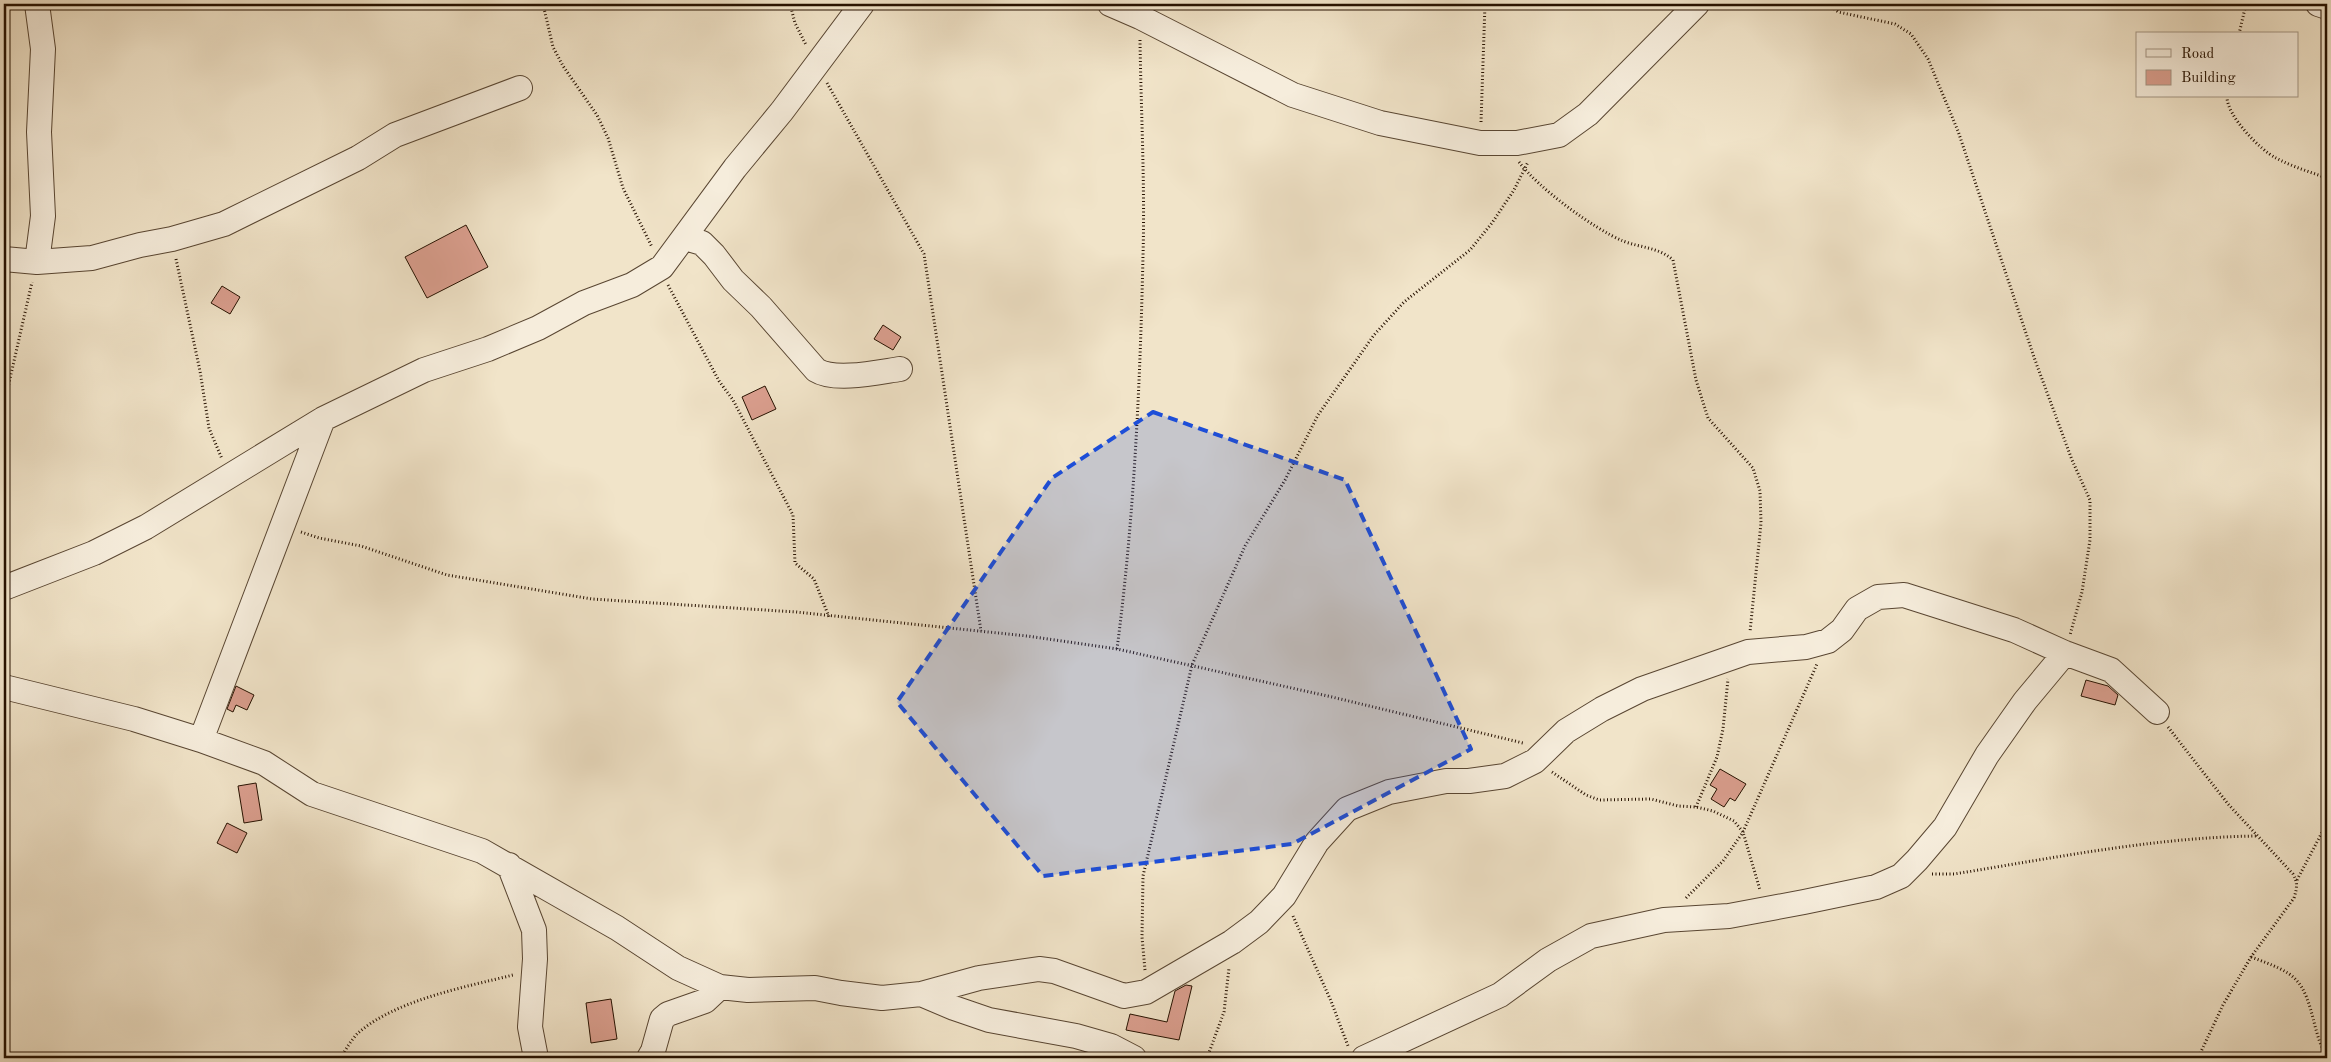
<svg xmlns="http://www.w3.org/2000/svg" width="2331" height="1062" font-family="'Old Standard TT',serif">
	<rect width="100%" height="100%" fill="#f1e4c9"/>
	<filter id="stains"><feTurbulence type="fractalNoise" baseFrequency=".004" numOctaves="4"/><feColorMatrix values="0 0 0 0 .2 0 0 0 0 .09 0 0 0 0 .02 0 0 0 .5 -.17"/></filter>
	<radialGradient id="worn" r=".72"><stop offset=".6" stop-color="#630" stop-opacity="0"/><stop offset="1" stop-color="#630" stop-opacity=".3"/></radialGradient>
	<path fill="#db9f8f" stroke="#261100" d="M466,225L488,267L427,298L405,257Z
		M222,286L240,297L230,314L211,303Z
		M883,325L901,337L893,350L874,339Z
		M765,386L776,409L752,420L742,397Z
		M2086,680L2108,686L2118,695L2115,705L2081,696Z
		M236,686L254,695L247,710L236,705L233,712L227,709Z
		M1720,769L1746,784L1735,801L1730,798L1724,807L1711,799L1717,789L1710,785Z
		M256,783L262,820L244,823L238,786Z
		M227,823L247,833L237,853L217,843Z
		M1186,985L1192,986L1179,1040L1126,1030L1130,1014L1167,1022L1175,991Z
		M611,999L617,1039L591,1043L586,1003Z"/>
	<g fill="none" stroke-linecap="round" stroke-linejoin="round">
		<g stroke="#594632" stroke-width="26">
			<path id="minor" d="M1110,4L1140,17L1293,95L1380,123L1480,143H1517L1559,135L1588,114L1697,4
				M2318,4L2327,7
				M685,238L702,243L714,255L733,280L761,307L816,370C835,382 879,372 900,369
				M4,259L37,262L92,258L140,245L172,239L224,224L358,158L395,135L520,88
				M37,262L43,216L39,132L43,49L37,4
				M4,588L94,553L146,527L323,419L424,370L488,349L538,328L584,303L632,285L662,267L735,168L782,111L862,4
				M4,687L134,719L201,740L264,763L312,794L482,851L617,928L678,968L720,987L748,990L815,988L841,993L882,998L921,994L954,1008L989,1020L1076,1036L1111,1046L1134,1058
				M201,740L323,419
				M509,865L534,930L535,959L530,1027L536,1058
				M921,994L979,978L1039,969L1054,971L1124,996L1146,992L1232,942L1259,922L1284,896L1317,842L1347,809L1389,792L1446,781H1469L1505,776L1535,761L1566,731L1602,709L1642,689L1748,652L1806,647L1828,641L1842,630L1857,609L1878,597L1904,595L2014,630L2065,653L2111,670L2157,712
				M649,1058L653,1051L662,1019L668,1014L705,1001L720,987
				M1364,1058L1500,995L1548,960L1591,936L1664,920L1729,916L1804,902L1876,887L1901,876L1917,860L1945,827L1987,755L2025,701L2065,653"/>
		</g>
		<path stroke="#261100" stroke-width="3" stroke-dasharray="1 2.5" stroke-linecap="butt" d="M543,4L553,47L563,66L597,115L608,138L623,188L652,247
			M790,4L795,23L806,45
			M1829,4L1838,12L1895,24L1911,34L1928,59L1958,131L2035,360L2072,460L2090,500V540L2082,592L2070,635
			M2239,34L2246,4
			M827,83L924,254L981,631
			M2227,96C2226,115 2260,150 2276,158C2293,167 2310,172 2327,178
			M1481,122L1485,4
			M1519,162C1537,187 1594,229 1623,241C1641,248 1658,247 1673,260L1696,380L1708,418L1753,468L1760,491L1761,523L1750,632
			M176,259L200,371L209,428L222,459
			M668,285L719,381L733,400L793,515L795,563L814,579L829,617
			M4,405L32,282
			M301,532L319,538L361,546L447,575L592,599L796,612L1027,636L1117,649L1332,697L1523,743
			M1117,649C1134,519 1140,388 1143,256C1145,184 1141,112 1140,40
			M2168,727L2228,804L2293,874C2298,883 2297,888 2294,898L2251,957L2223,1005L2198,1058
			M1552,772L1586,795L1599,800L1651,799L1678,806L1696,807L1713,811L1734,821L1743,832L1760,890
			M1696,807L1717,757L1723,729L1728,679
			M1932,874H1954C2054,858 2156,837 2258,836
			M2297,880L2327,823
			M1686,898L1723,861L1743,832L1817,664
			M1293,916L1331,1001L1348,1046
			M2251,957C2297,974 2303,977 2315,1026C2318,1036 2320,1047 2327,1054
			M1145,970L1142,937L1143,876L1192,665L1245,546L1285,480L1318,415L1374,335L1404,302L1470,250L1492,223L1514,190L1528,162
			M341,1058C345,1050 352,1039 358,1033C396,1000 465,987 513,975
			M1207,1058L1224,1012L1229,968"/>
		<use href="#minor" stroke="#f6eddc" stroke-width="24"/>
	</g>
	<path fill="#1d4ed8" fill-opacity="0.2" stroke="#1d4ed8" stroke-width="4" stroke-dasharray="10 6" stroke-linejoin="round" d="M1153,412L1345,480L1471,749L1292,844L1043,876L897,702L1052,478Z"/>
	<rect width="2331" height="1062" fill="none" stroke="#f1e4c9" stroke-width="20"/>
	<rect x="5" y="5" width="2321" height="1052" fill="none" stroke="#261100" stroke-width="2.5"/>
	<rect x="10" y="10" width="2311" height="1042" fill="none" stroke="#261100"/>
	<rect x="2136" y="32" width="162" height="65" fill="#f6eddc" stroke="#a39584"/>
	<rect x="2146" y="49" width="25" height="8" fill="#f6eddc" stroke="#a39584"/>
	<text x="2181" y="58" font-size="15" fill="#261100">Road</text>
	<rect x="2146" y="70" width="25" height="15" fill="#db9f8f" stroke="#a39584"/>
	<text x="2181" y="82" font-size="15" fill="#261100">Building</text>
	<rect width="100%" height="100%" filter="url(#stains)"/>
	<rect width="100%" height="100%" fill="url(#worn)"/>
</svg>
